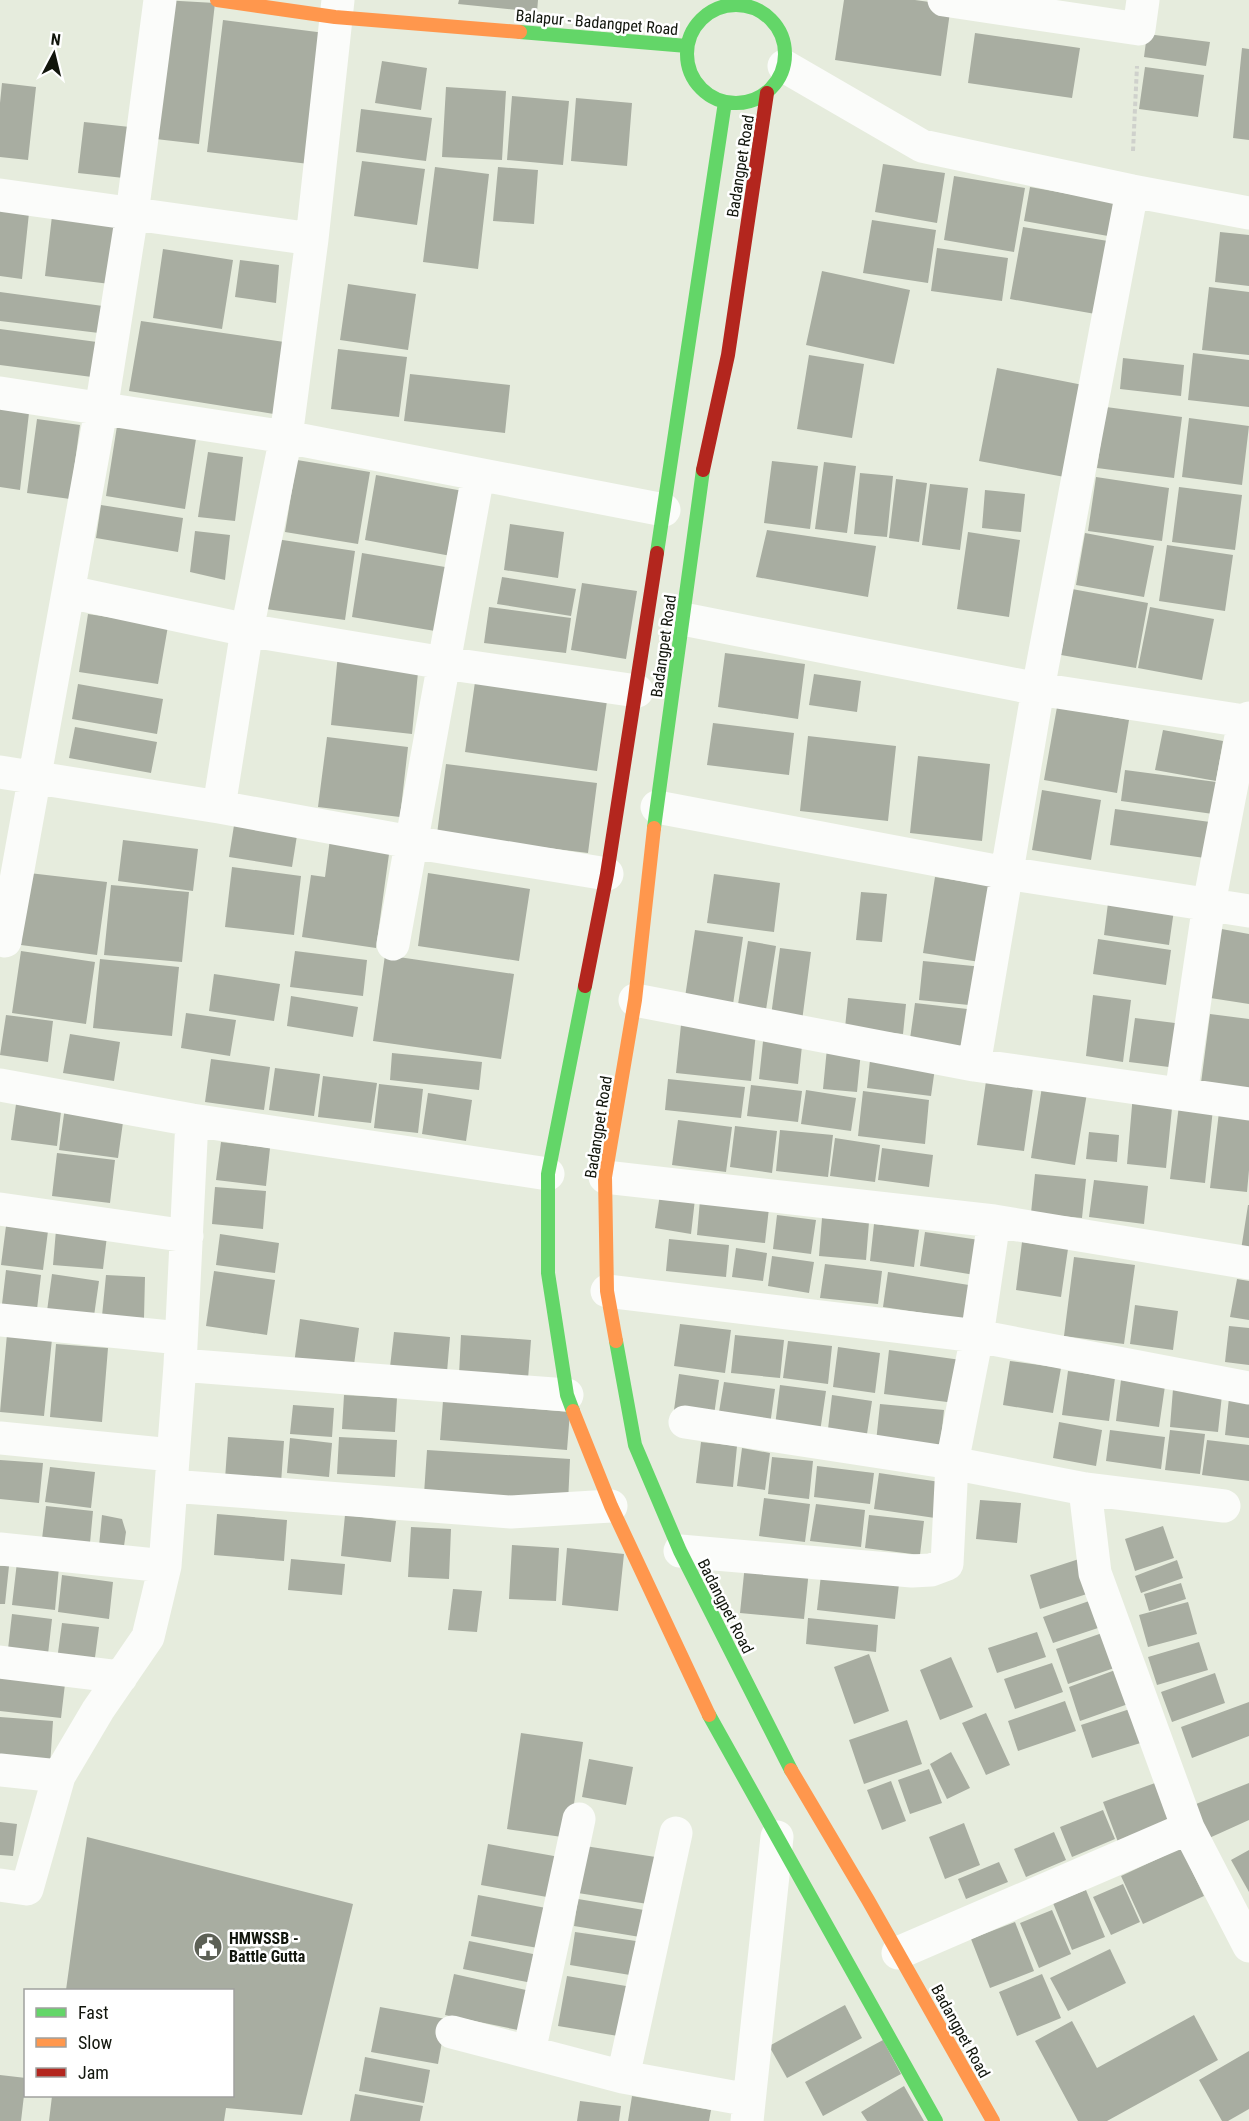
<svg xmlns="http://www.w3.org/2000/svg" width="1249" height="2121" font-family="'Roboto Condensed',sans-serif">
	<rect width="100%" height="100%" fill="#e6ecdd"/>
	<path fill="#a8ada1" d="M162,0L215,3L199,144L147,138Z
		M459,0H538L537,12L458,4Z
		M844,0H915L951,5L941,76L835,60Z
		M223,20L325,33L309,164L207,152Z
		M975,33L1080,48L1072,98L968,83Z
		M1147,34L1210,42L1206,66L1144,57Z
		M1242,48L1249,49V140L1233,138Z
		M382,61L427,68L421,110L375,103Z
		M1145,67L1204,75L1198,117L1139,109Z
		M2,83L36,87L28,160L0,157V103Z
		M446,87L506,91L502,160L442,157Z
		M512,96L569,101L563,165L507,160Z
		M576,98L632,103L627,166L571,161Z
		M361,109L432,118L426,161L356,152Z
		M84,122L139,128L133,179L78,173Z
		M362,161L425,169L417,225L354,216Z
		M883,164L945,173L937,223L875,212Z
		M435,167L489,174L478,269L423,262Z
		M498,167L538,170L534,224L493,221Z
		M954,176L1025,188L1014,252L944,240Z
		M1030,187L1114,202L1108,236L1024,221Z
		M0,210L29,213L22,279L0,276Z
		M52,216L117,224L110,284L45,276Z
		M872,220L936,230L928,283L863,273Z
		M1023,227L1114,242L1101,315L1010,299Z
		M1220,232L1249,235V286L1215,282Z
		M937,248L1008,258L1002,301L931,291Z
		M163,249L233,260L222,329L153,318Z
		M240,260L279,265L276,303L235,297Z
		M822,271L910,290L894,364L806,345Z
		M348,284L416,294L408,350L340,340Z
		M1209,287L1249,292V355L1202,350Z
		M0,292L103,306L99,333L0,321Z
		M141,321L291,343L280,415L129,391Z
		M0,329L97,342L92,377L0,365Z
		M338,349L407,357L399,417L331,409Z
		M1193,353L1249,360V407L1188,400Z
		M809,355L864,364L852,438L797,429Z
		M1123,358L1184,365L1181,396L1120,389Z
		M997,368L1088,386L1070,478L979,461Z
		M410,374L510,385L505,433L404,421Z
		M1106,407L1182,417L1174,478L1097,468Z
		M0,409L29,413L20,490L0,487Z
		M1189,418L1249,426L1242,485L1182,477Z
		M37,419L80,425L70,499L27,493Z
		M117,426L196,439L185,509L106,496Z
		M208,452L243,457L235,521L198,517Z
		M297,460L370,472L358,544L285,532Z
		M772,461L818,466L810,529L764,523Z
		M824,462L856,466L847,533L815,529Z
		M860,473L893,476L887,537L854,534Z
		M376,475L463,491L451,556L365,540Z
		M1096,477L1169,488L1162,541L1088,531Z
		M896,479L927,483L919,542L889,538Z
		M930,484L968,488L960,550L922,545Z
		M1179,487L1242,495L1235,550L1172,542Z
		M985,490L1025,494L1021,532L982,528Z
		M101,505L183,518L178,552L96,538Z
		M510,524L564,532L558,578L504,570Z
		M767,530L876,546L868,597L756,577Z
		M195,531L230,535L225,580L190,572Z
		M968,532L1020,540L1009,617L957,609Z
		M1085,533L1154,546L1144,597L1076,585Z
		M276,539L355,551L345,620L266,609Z
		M1167,545L1233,555L1225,611L1159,601Z
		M362,553L451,568L441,632L352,617Z
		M502,577L576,589L571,616L497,604Z
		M582,583L637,591L626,659L571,650Z
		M1072,589L1148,603L1136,668L1061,655Z
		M489,607L571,618L566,653L484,643Z
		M1150,607L1214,619L1202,680L1138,668Z
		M88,614L168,626L158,684L79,672Z
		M725,653L805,664L798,719L718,707Z
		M338,654L419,662L412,734L331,725Z
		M814,674L861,681L857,712L809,705Z
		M475,682L607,701L597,771L465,752Z
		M78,684L163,699L157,734L72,719Z
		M1057,707L1129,720L1117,793L1044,780Z
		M713,723L794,733L789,775L707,765Z
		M75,727L157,742L151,773L69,758Z
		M1163,730L1223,741L1216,781L1155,770Z
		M808,736L896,746L888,821L800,811Z
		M327,737L408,747L400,817L318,807Z
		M918,756L990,764L982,841L910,833Z
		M446,764L597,783L588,853L437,834Z
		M1125,770L1224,783L1220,815L1121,801Z
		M1042,790L1101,800L1091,860L1032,850Z
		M1115,809L1210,822L1205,858L1110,845Z
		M235,819L298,829L292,867L229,857Z
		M330,839L390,847L376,948L302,937L311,875L325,877Z
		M123,840L198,849L193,891L118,881Z
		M232,867L301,876L294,935L225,927Z
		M29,873L107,882L97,955L21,945Z
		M428,873L530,889L519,961L418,946Z
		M714,874L780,883L774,932L707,923Z
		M935,877L998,887L986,963L923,953Z
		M111,885L189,892L182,962L104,955Z
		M861,892L887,894L882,942L856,940Z
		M1109,895L1175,903L1169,945L1104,935Z
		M1216,928L1249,934V1004L1204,997Z
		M695,930L743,937L732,1011L684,1004Z
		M1098,939L1171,950L1166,985L1093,974Z
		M748,941L776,946L765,1016L737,1011Z
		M780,948L811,952L802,1021L771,1016Z
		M21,951L95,962L86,1024L12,1013Z
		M295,951L367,960L363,996L290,987Z
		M385,955L514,974L501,1059L373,1041Z
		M100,959L179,967L172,1036L93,1028Z
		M923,961L983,967L979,1006L919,1000Z
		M214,974L280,984L274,1021L209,1011Z
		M1093,995L1131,1000L1123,1062L1086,1056Z
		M291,996L358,1007L353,1037L287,1026Z
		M848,998L906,1004L903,1034L845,1028Z
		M915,1003L976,1010L971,1054L909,1046Z
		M186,1013L236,1020L230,1056L181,1048Z
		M1210,1014L1249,1019V1090L1201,1083Z
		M6,1015L53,1021L48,1062L0,1055Z
		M682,1015L757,1023L751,1081L676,1073Z
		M1135,1018L1183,1024L1177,1068L1129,1062Z
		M764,1032L803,1036L798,1084L759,1079Z
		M70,1034L120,1042L114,1081L63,1073Z
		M827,1048L861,1051L857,1092L823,1089Z
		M392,1053L482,1062L479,1090L390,1080Z
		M211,1059L270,1067L264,1110L205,1102Z
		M870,1060L935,1068L931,1096L867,1088Z
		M275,1068L320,1074L314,1116L269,1110Z
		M987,1074L1034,1081L1024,1151L977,1145Z
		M323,1076L377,1083L371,1123L318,1117Z
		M668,1079L745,1087L741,1118L665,1110Z
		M1043,1080L1088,1087L1075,1165L1031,1158Z
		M379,1084L423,1089L418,1133L374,1128Z
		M751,1085L802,1091L798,1122L747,1116Z
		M806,1090L856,1098L851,1131L801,1124Z
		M863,1091L929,1100L925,1144L858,1136Z
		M428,1093L472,1100L466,1141L422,1134Z
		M1133,1094L1173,1098L1166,1168L1127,1164Z
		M17,1097L62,1103L57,1146L11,1140Z
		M1179,1105L1213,1109L1205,1183L1170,1179Z
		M65,1107L124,1115L118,1158L59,1150Z
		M1219,1112L1249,1116V1170L1247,1192L1210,1188Z
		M678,1120L732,1127L726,1172L672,1165Z
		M735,1126L777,1131L772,1173L730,1167Z
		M780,1130L833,1135L828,1177L776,1171Z
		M1089,1132L1119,1135L1117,1162L1086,1159Z
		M835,1138L880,1145L875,1182L830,1176Z
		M221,1142L270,1148L266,1186L216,1180Z
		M882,1148L933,1155L929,1187L878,1180Z
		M57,1153L115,1160L110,1203L52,1196Z
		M1035,1174L1086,1179L1082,1218L1031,1213Z
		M1094,1180L1148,1186L1144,1224L1089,1217Z
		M215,1187L266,1191L263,1229L212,1224Z
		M660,1194L695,1199L691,1234L655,1228Z
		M700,1200L769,1208L765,1243L697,1235Z
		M1248,1205H1249V1251L1241,1250Z
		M777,1215L816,1220L811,1254L773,1249Z
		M822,1218L869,1222L866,1260L819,1256Z
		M874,1224L919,1230L914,1267L870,1261Z
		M6,1226L48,1231L43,1270L1,1265Z
		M56,1230L107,1236L103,1269L53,1265Z
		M925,1232L986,1241L981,1276L920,1266Z
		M220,1234L279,1243L275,1273L216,1265Z
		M669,1239L729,1245L726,1277L666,1271Z
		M1022,1242L1068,1249L1061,1297L1016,1290Z
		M736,1248L767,1253L763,1281L732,1277Z
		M772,1256L814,1262L809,1293L768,1286Z
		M1074,1257L1135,1265L1124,1344L1064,1336Z
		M825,1264L882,1271L878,1304L820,1298Z
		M6,1270L41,1275L37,1309L2,1304Z
		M214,1271L275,1280L267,1335L206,1326Z
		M888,1272L975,1286L970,1320L883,1307Z
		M52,1274L99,1281L94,1316L47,1311Z
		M106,1275L145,1277L144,1318L102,1316Z
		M1237,1279L1249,1281V1320L1230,1317Z
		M1135,1305L1178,1311L1173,1350L1130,1344Z
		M300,1319L359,1328L353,1372L294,1364Z
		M680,1324L731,1330L725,1373L674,1366Z
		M1229,1326L1249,1328V1365L1225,1362Z
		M394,1332L450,1337L447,1372L390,1367Z
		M7,1334L52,1339L44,1416L0,1412Z
		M461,1335L531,1340L528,1379L459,1375Z
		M735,1335L784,1340L780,1378L731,1373Z
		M788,1341L832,1346L828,1384L783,1378Z
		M56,1344L108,1348L102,1422L50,1417Z
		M838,1347L880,1353L875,1393L833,1387Z
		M889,1350L961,1360L955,1403L884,1394Z
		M1010,1361L1061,1368L1053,1413L1003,1405Z
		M1068,1371L1115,1378L1109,1421L1062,1415Z
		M679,1374L719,1380L714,1415L674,1410Z
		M1121,1380L1165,1386L1159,1427L1116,1421Z
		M724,1382L775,1389L770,1425L718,1418Z
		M780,1385L826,1391L820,1432L775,1426Z
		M1173,1389L1222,1395L1218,1432L1170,1427Z
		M344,1395L397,1398L395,1432L342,1429Z
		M832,1395L872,1401L867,1434L828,1429Z
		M1229,1398L1249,1400V1438L1225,1435Z
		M443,1401L570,1412L567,1450L440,1440Z
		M880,1404L944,1410L940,1448L876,1442Z
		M293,1405L334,1408L332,1437L290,1434Z
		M1059,1422L1102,1430L1096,1466L1053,1458Z
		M1110,1430L1165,1437L1161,1469L1106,1461Z
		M1170,1430L1205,1434L1200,1474L1165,1470Z
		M228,1437L284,1441L281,1483L225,1479Z
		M339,1437L397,1440L395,1477L337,1474Z
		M290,1438L332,1443L329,1477L287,1473Z
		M1207,1440L1249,1445V1481L1202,1475Z
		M701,1442L737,1446L733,1487L696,1483Z
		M742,1448L770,1453L765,1490L737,1486Z
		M427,1450L570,1459L568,1503L424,1494Z
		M772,1457L813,1461L809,1499L768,1494Z
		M0,1460L43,1463L39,1503L0,1499Z
		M817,1466L874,1473L870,1504L814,1497Z
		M50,1467L95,1472L91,1508L45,1502Z
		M879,1473L940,1482L935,1518L874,1509Z
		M764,1498L810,1504L805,1542L759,1536Z
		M980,1500L1021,1503L1017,1543L976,1539Z
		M816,1504L865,1510L861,1547L810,1541Z
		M46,1506L93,1511L90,1543L42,1539Z
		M217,1514L287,1520L284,1561L214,1555Z
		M102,1515L122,1519L126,1532L124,1546H99Z
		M345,1515L396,1521L391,1562L341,1556Z
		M869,1515L924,1521L920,1555L865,1548Z
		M1163,1526L1174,1558L1135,1571L1125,1539Z
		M411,1527L451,1529L449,1579L408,1577Z
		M512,1545L559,1548L556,1601L509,1599Z
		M567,1548L624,1554L618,1611L562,1605Z
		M291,1559L345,1564L342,1595L288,1590Z
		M1079,1559L1090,1593L1040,1609L1030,1575Z
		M1177,1560L1183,1578L1141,1593L1135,1576Z
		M17,1562L59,1567L55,1610L12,1605Z
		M745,1564L809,1570L804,1619L740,1613Z
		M0,1566H9L5,1604H0Z
		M822,1566L900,1575L895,1619L817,1610Z
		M62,1575L113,1582L109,1619L58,1612Z
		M1181,1583L1186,1599L1149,1611L1144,1594Z
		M453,1589L482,1591L477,1632L448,1630Z
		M1095,1599L1104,1626L1053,1643L1043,1617Z
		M1188,1602L1197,1634L1148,1647L1139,1615Z
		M12,1614L52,1619L47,1663L7,1658Z
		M808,1618L878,1625L876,1652L806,1644Z
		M62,1623L99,1627L94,1665L57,1660Z
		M1108,1631L1120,1666L1068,1684L1056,1649Z
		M1037,1632L1046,1657L997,1673L988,1648Z
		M1199,1642L1208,1670L1157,1685L1148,1657Z
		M869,1654L889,1711L854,1724L834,1667Z
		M951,1657L973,1707L940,1720L920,1670Z
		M1052,1663L1063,1692L1015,1709L1004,1679Z
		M1118,1669L1131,1703L1080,1721L1069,1687Z
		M1215,1673L1225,1703L1172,1722L1161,1692Z
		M0,1676L65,1684L61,1718L0,1711Z
		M1065,1701L1076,1731L1018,1751L1008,1721Z
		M1249,1702V1736L1192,1758L1181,1727Z
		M1136,1707L1147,1741L1092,1758L1081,1725Z
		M986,1713L1010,1765L986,1775L962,1723Z
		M0,1717L53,1721L50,1766L0,1762Z
		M907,1720L922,1764L864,1784L849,1740Z
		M521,1733L583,1742L569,1838L507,1829Z
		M951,1752L970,1788L947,1799L930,1764Z
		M589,1759L633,1767L626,1805L582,1797Z
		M929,1769L942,1803L910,1814L898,1780Z
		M1166,1779L1181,1818L1118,1842L1103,1802Z
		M891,1781L906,1821L882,1830L867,1790Z
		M1249,1783V1820L1207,1839L1191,1806Z
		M1103,1810L1115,1839L1072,1857L1060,1827Z
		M0,1822L17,1824L13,1856L0,1855Z
		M964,1823L980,1865L945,1879L929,1837Z
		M1054,1832L1066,1860L1026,1877L1014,1849Z
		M87,1837L353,1904L302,2115L226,2108L224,2121H49L52,2096H232V1990H66Z
		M488,1844L565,1858L558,1899L481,1885Z
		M585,1846L662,1858L654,1905L578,1893Z
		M1181,1848L1204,1896L1143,1924L1121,1876Z
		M1249,1850V1892L1231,1860Z
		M999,1862L1008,1882L966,1899L958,1879Z
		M1123,1884L1140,1922L1111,1935L1093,1897Z
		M1086,1890L1105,1937L1072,1950L1053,1903Z
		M478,1895L546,1908L538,1948L471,1936Z
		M578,1899L650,1911L646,1938L574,1926Z
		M1052,1910L1071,1954L1039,1968L1020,1923Z
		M1015,1922L1034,1971L990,1988L971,1939Z
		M575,1932L636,1941L630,1975L570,1965Z
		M469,1941L538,1955L532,1983L463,1969Z
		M1110,1949L1126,1983L1068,2011L1050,1978Z
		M454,1974L526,1990L518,2030L445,2015Z
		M1042,1974L1061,2018L1017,2036L999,1992Z
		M567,1976L626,1986L618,2036L558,2026Z
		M845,2005L862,2038L787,2078L769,2046Z
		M380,2007L446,2019L438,2064L371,2052Z
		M1194,2015L1218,2060L1107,2121H1078L1035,2041L1072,2021L1097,2068Z
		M883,2040L901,2074L823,2116L805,2082Z
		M1249,2051V2109L1228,2121H1222L1199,2080Z
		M365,2057L430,2070L424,2103L359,2091Z
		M0,2075L26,2078L21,2121H0Z
		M904,2086L924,2121H867L861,2112Z
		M355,2094L423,2106L420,2121H350Z
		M632,2096L711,2110L709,2121H628Z
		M580,2101L621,2106L619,2121H577Z"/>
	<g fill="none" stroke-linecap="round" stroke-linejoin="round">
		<path stroke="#cfd1cc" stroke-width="4" stroke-dasharray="4.5 3" stroke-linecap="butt" d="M1133,151L1137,66"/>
		<path stroke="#fbfcfa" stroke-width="33" d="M944,0L1139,29L1143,0
			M784,66L922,146L1132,191L1249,213
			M0,195L312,239
			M0,393L286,437L664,510
			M69,592L247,630L444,663L637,691
			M683,619L1038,689L1244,721L1249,718
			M0,772L219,807L411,842L607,874
			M219,807L247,630L286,437L312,239L338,0
			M657,807L1006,873L1249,911
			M5,941L101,410L132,214L160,0
			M393,944L478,475
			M635,1000L974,1065L1249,1104
			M974,1065L1038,689L1132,191
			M0,1085L192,1120L548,1174
			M1181,1094L1209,904L1244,721
			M605,1177L994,1221L1249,1263
			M0,1209L187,1236
			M607,1291L977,1336L1249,1388
			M0,1320L180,1338
			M180,1365L567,1395
			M685,1422L952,1463L1085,1489L1224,1506
			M0,1438L172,1455
			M171,1486L511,1512L611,1506
			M1085,1489L1095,1573L1188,1828L1249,1946
			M0,1549L165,1566
			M680,1551L912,1571L931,1570L947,1564L952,1463L977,1336L994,1221
			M0,1662L121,1677
			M0,1770L59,1776
			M0,1885L27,1889L59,1776L98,1710L148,1637L165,1566L180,1365L192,1120
			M898,1953L1188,1828
			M452,2032L623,2077L749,2100
			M529,2052L579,1819
			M623,2077L676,1833
			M747,2121L777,1837"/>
		<path stroke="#63d668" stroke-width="14" d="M687 54a49 49 0 1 1 98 0a49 49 0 1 1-98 0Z
			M520,32L687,46
			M657,553L725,102
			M654,828L703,470
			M616,1341L635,1445L680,1551L791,1770
			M573,1411L567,1395L548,1273V1174L585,986
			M709,1715L936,2121"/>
		<path stroke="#ff974d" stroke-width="14" d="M217,0L335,17L520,32
			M616,1341L607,1291L605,1177L635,1000L654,828
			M573,1411L611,1506L709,1715
			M791,1770L868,1900L993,2121"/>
		<path stroke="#b3261e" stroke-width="14" d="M703,470L728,355L767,93
			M585,986L607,874L657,553"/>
	</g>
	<defs>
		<g id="civic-disc" transform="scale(1.5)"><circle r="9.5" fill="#5c6055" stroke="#fff"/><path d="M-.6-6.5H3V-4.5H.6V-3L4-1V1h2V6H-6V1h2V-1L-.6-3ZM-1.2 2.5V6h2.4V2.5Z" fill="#fff"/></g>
	</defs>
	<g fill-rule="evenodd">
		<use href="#civic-disc" x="208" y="1947"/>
	</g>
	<g text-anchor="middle" stroke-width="5" stroke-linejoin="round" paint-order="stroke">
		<g font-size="16" fill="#11150c" stroke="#fff">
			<text transform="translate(597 22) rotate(5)" y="6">Balapur - Badangpet Road</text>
			<text transform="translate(740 166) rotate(-81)" y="6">Badangpet Road</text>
			<text transform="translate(663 646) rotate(-82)" y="6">Badangpet Road</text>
			<text transform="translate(598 1127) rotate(-81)" y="6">Badangpet Road</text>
			<text transform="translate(726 1606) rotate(63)" y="6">Badangpet Road</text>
			<text transform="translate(961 2031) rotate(61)" y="6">Badangpet Road</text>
		</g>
		<g font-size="16" font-weight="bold" fill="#11150c" stroke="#fff" text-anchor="start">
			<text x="229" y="1944">HMWSSB -<tspan x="229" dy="18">Battle Gutta</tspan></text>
		</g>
	</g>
	<rect x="24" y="1989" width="210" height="108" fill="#ffffff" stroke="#a0a19e" stroke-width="1.5"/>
	<rect x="36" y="2008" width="30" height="9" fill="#63d668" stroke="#a0a19e" stroke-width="1.5"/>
	<text x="78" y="2019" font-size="18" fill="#11150c">Fast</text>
	<rect x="36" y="2038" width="30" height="9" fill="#ff974d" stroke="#a0a19e" stroke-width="1.5"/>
	<text x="78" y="2049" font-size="18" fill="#11150c">Slow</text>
	<rect x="36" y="2068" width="30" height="9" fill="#b3261e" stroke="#a0a19e" stroke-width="1.5"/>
	<text x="78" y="2079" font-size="18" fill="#11150c">Jam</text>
	<g transform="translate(54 54) rotate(7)" stroke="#ffffff" stroke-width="4.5" paint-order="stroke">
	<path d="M0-4.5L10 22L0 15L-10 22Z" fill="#11150c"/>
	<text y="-9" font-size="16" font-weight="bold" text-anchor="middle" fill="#11150c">N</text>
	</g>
</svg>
